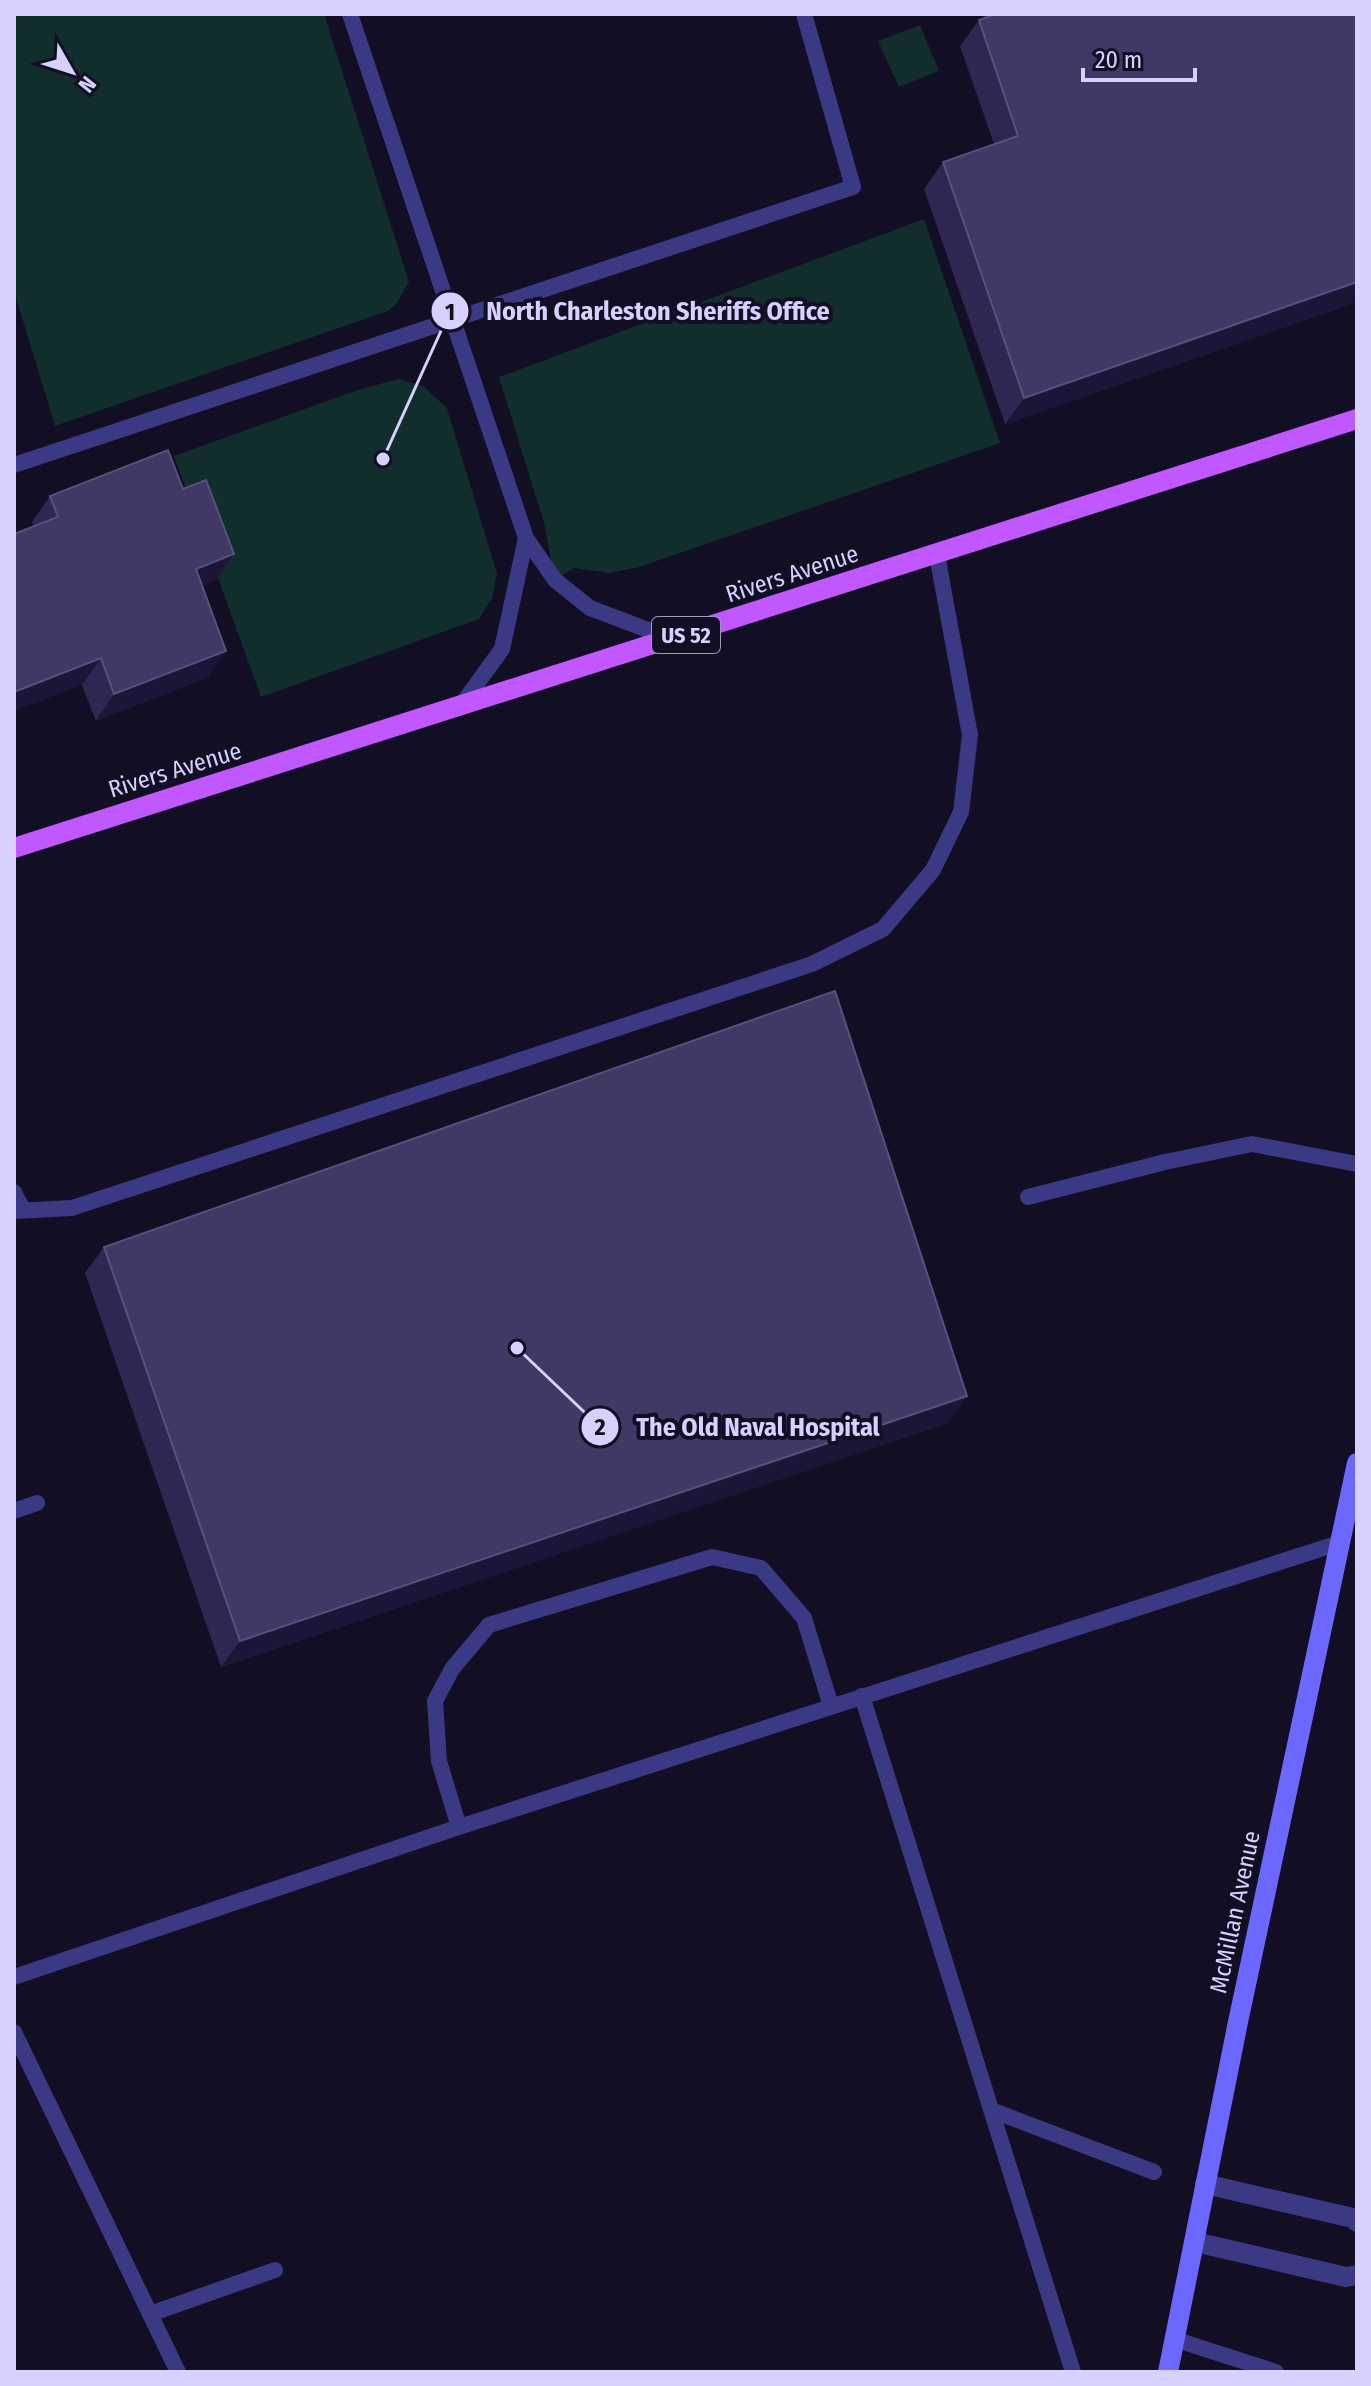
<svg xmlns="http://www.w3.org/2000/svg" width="1371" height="2386" font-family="'Fira Sans Condensed',sans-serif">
	<rect width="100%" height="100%" fill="#120e24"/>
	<path fill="#112e2d" d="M14,14H324L409,282L397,303L388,311L55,426L14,291Z
		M920,25L939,71L899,87L878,41Z
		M924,219L1000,443L639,567L610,573L574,568L555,580L544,523L499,377Z
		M398,379L423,386L447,408L497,574L492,598L479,619L261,697L174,456L358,390Z"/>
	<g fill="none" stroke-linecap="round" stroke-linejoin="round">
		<path stroke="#3b3884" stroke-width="16" d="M350,14L526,538
			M14,465L853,187L804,14
			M460,707L502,649L526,538L555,580L590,608L672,639
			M14,1192L23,1210
			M1028,1197L1165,1162L1252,1144L1357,1164
			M14,1211L72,1208L812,964L883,929L933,870L961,812L970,735L937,555
			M14,1511L37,1503
			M862,1696L1073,2372
			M459,1827L439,1761L435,1701L452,1669L489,1625L712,1557L761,1568L804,1618L831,1706
			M14,1977L459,1827L1339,1543
			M14,2032L178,2372
			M991,2110L1154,2172
			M150,2314L275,2270
			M1174,2339L1276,2372"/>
		<path stroke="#3b3884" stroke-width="20" d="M1205,2184L1353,2218L1357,2222
			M1195,2242L1346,2277L1357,2275"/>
		<path stroke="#6c68ff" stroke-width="20" d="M1168,2372L1238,2022L1357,1463"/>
		<path stroke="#c158ff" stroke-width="20" d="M14,848L1357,419"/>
	</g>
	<path fill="#2f2652" d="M1357,14V302L1005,424L924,189L943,162L994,144L960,46L979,20Z
		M183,489L234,554L216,580L202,586L208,677L96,721L82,685L32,522L50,496Z
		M104,1247L948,1423L221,1667L85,1273Z"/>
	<path fill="#1c1538" d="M1357,282V302L1005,424L1024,398Z
		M234,554L216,580L177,596L196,569Z
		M226,651L208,677L96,721L114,694Z
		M101,658L82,685L14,711V692Z
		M967,1396L948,1423L221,1667L240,1641Z"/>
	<path fill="#413865" stroke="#58507d" stroke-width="2" d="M995,14H1357V282L1024,398L943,162L1018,136L979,20Z
		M168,450L183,489L206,480L234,554L196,569L226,651L114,694L101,658L14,692V534L58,517L50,496Z
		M835,991L967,1396L240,1641L104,1247Z"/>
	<g text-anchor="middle" stroke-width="8" stroke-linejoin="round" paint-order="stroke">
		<rect fill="#120e24" stroke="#9b96bd" stroke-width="2" x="652" y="617" width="68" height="36" rx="6"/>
		<g font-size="22" font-weight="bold" fill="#d6d1ff">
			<text x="686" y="643">US 52</text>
		</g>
		<g font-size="24" fill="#d6d1ff" stroke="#120e24">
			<text transform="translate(792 574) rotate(-18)" y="8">Rivers Avenue</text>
			<text transform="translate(175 770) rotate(-17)" y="8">Rivers Avenue</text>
			<text transform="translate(1235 1912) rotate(-78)" y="8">McMillan Avenue</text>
		</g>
	</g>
	<path fill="none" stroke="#d6d1ff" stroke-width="3" d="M383 459L450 311M517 1348L600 1427"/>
	<g fill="#d6d1ff" stroke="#120e24" stroke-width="3">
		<circle cx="383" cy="459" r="8"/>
		<circle cx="517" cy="1348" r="8"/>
		<circle cx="450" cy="311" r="20"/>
		<circle cx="600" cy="1427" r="20"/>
	</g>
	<g font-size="24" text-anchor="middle" font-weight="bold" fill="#111">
		<text x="450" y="320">1</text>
		<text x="600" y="1435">2</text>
	</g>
	<g font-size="26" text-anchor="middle" font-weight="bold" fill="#d6d1ff" stroke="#120e24" stroke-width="8" stroke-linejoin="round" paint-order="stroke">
		<text x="658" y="320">North Charleston Sheriffs Office</text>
		<text x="758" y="1436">The Old Naval Hospital</text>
	</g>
	<rect width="1371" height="2386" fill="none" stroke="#d6d1ff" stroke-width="32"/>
	<g transform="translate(72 72) rotate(129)" stroke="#120e24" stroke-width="6" paint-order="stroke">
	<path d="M0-6L14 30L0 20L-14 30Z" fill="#d6d1ff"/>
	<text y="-12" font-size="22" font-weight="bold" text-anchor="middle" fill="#d6d1ff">N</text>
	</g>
	<path d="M1083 68v12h112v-12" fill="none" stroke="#d6d1ff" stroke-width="4"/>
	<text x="1095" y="68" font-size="24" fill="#d6d1ff" stroke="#120e24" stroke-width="6" paint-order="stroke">20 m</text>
</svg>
